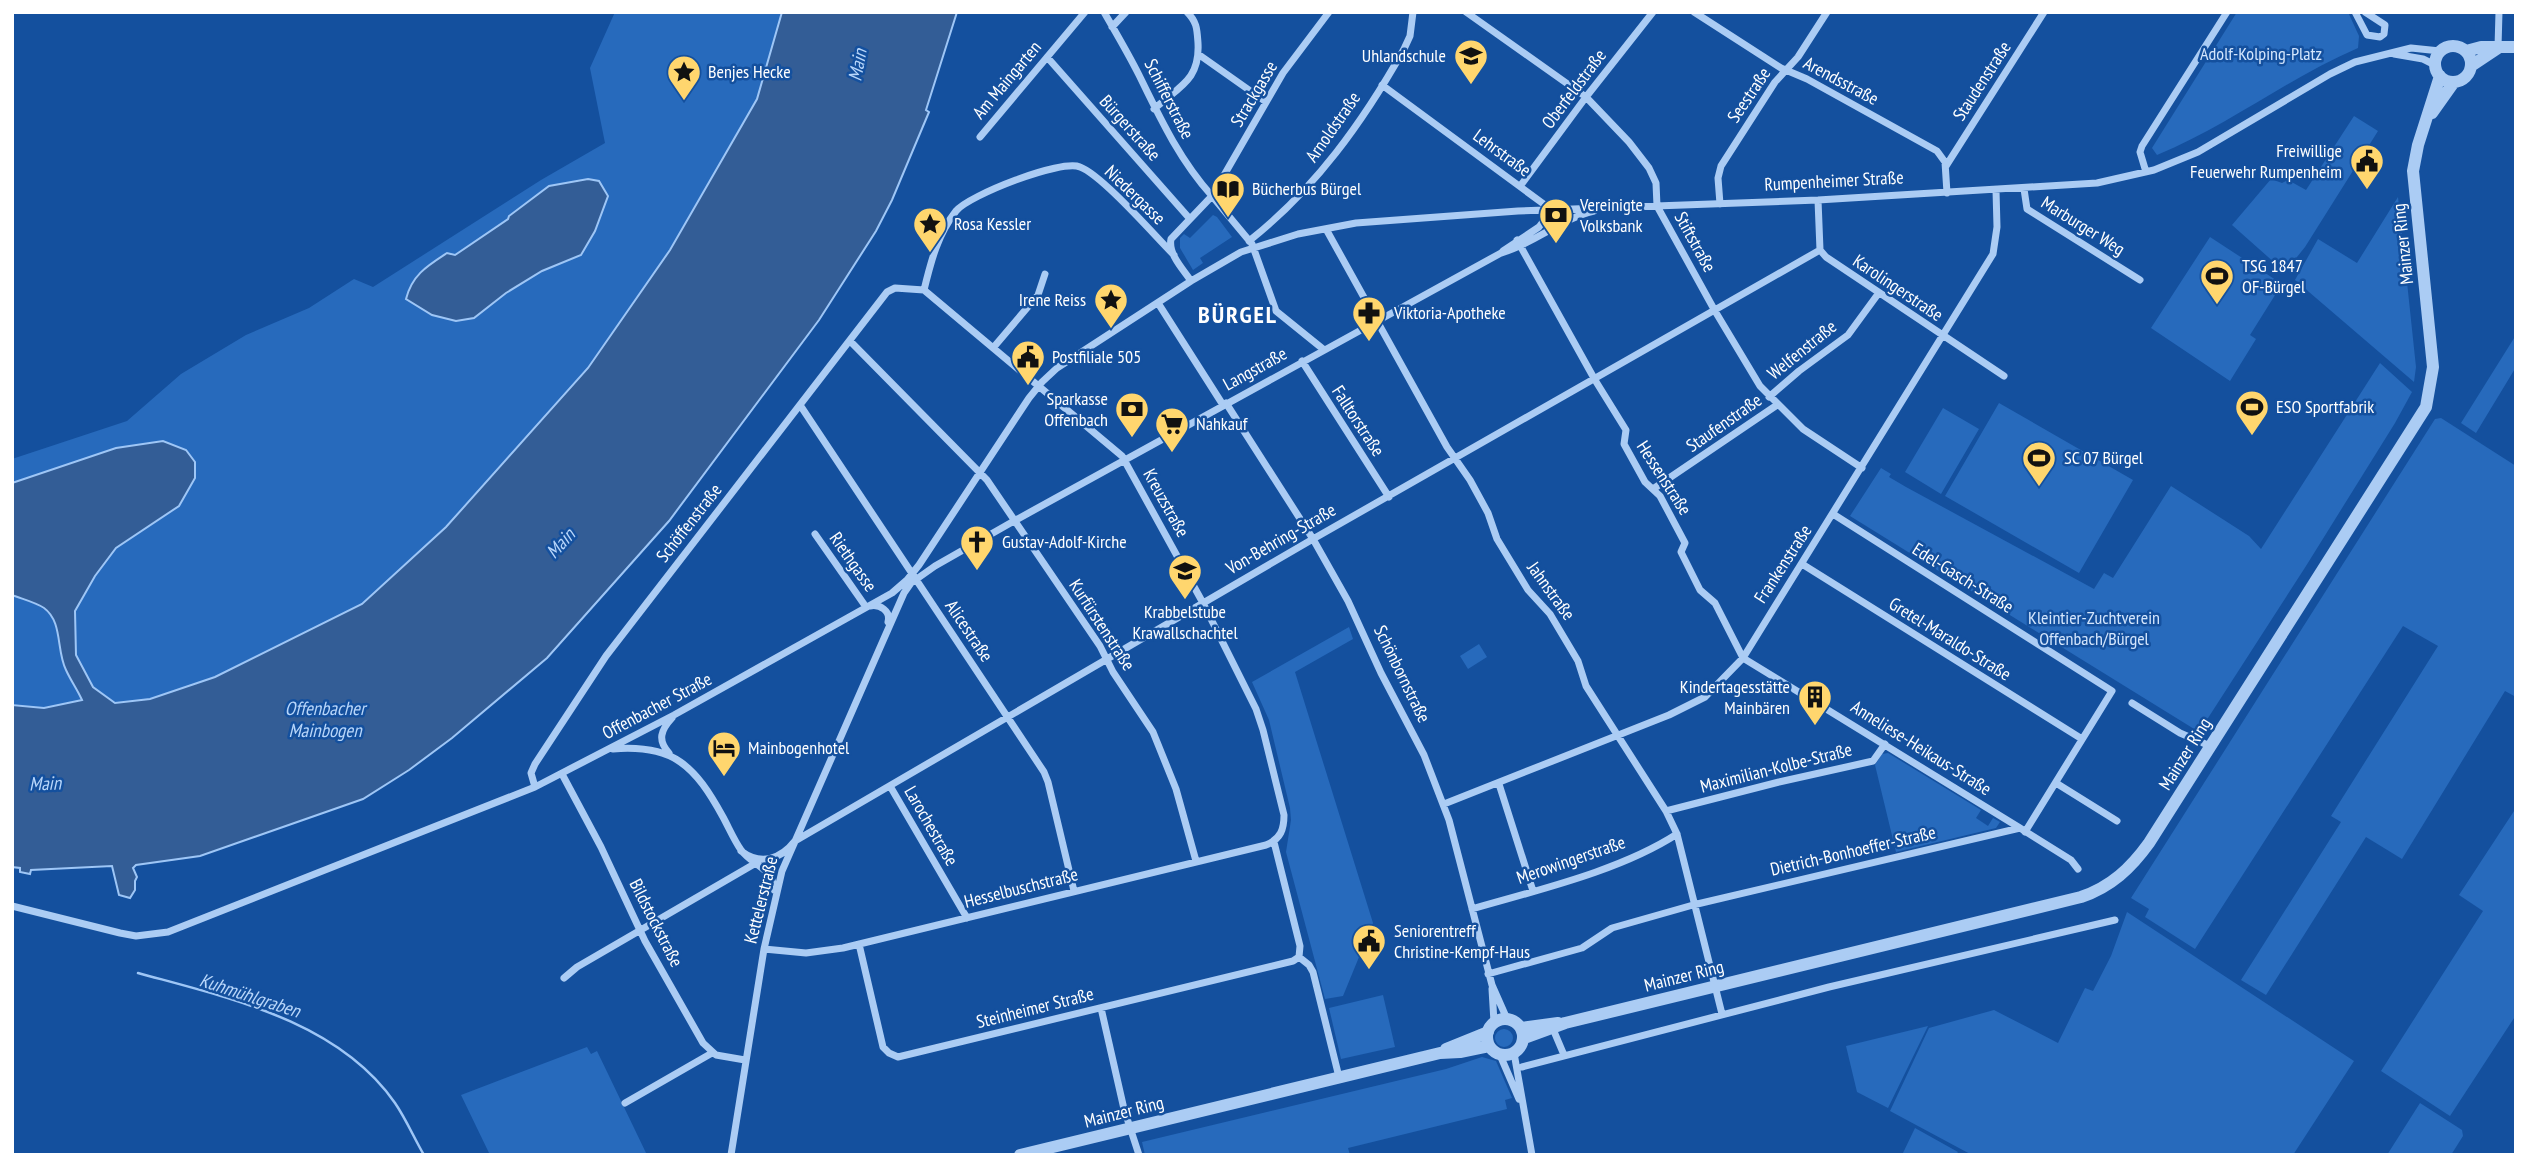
<svg xmlns="http://www.w3.org/2000/svg" width="2528" height="1167" font-family="'PT Sans Narrow',sans-serif">
	<rect width="100%" height="100%" fill="#14509e"/>
	<path fill="#276abc" fill-rule="evenodd" d="M615,12H782L757,99L670,250L588,368L446,527L362,604L215,677L150,699L115,703L93,688L76,655L75,611L95,576L116,548L179,506L186,450L163,441L116,448L12,483V459L127,421L181,374L246,335L309,308L354,279L373,287L541,180L605,143L590,68ZM509,216L581,255L542,271L506,293L474,318L456,321L432,315L406,299L447,253L455,255L508,219Z
		M2237,12H2348L2359,36L2358,48C2288,78 2228,126 2157,155L2152,148Z
		M2354,116L2378,131L2305,247L2285,272L2232,225L2271,179L2282,183L2288,180L2306,190Z
		M2398,197L2416,367L2414,382L2295,280L2318,239L2357,263Z
		M1213,215L1217,217L1232,237L1200,258L1203,263L1193,270L1180,248V238L1184,234L1190,238Z
		M2210,237L2282,284L2250,335L2256,339L2230,381L2151,328Z
		M2516,335V367L2476,433L2461,423Z
		M2380,363L2412,392L2395,423L2306,566L2199,732L1850,516L1881,468L1891,474L1889,477L1906,487L2094,589L2104,573L2113,578L2171,486L2249,536L2261,549Z
		M1999,403L2133,480L2079,573L1945,496Z
		M1943,408L1979,429L1941,494L1905,472Z
		M2441,418L2516,466V697L2505,691L2402,859L2366,837L2266,995L2241,980L2341,822L2331,816L2438,646L2403,626L2195,949L2145,917L2149,909L2131,898L2435,419Z
		M12,595C30,602 53,608 58,629C60,642 60,654 64,667C68,678 77,688 82,700L44,708L12,705Z
		M1349,627L1353,639L1295,672L1373,923L1343,996L1325,999L1286,852L1291,820L1290,808L1269,720L1252,682Z
		M1479,644L1487,657L1468,669L1460,656Z
		M1888,753L1981,810L1976,818L1988,826L1993,818L2000,822L1996,828L1896,852L1875,765L1882,754Z
		M2516,808V1015L2450,1116L2381,1071L2483,911L2459,895Z
		M2127,912L2354,1061L2293,1155H1972L1890,1111L1929,1028L1994,1010L2058,1043L2085,988L2093,991L2111,956Z
		M1383,995L1395,1047L1341,1059L1329,1008Z
		M1928,1026L1888,1108L1857,1092L1846,1046Z
		M1495 1038a9 9 0 1 1 18 0a9 9 0 1 1-18 0Z
		M587,1047L591,1054L597,1051L647,1155H490L461,1095Z
		M1482,1057L1496,1061L1512,1098L1505,1100L1507,1109L1348,1148L1350,1155H1145L1142,1142L1446,1069Z
		M2420,1103L2462,1130L2463,1136L2451,1155H2387Z
		M1915,1128L1958,1152L1956,1155H1902Z"/>
	<path fill="#335d96" stroke="#9ec6f6" stroke-width="2" d="M782,12H957L926,110L929,112L892,200L876,231L819,320L669,521L547,658L452,738L409,770L363,799L200,856L136,865L133,868L137,877L135,881V890L130,898L119,895L112,866L31,870L30,874L20,872V868L12,867V705L44,708L82,700C77,689 71,681 66,670C56,650 63,622 44,608C35,602 22,599 12,595V483L116,448L163,441L186,450L195,462V478L179,506L116,548L95,576L75,611L76,655L93,687L115,703L150,699L215,677L362,604L446,527L588,368L670,250L757,99Z
		M588,179L599,181L608,196L595,231L581,255L542,271L506,293L474,318L456,321L432,315L406,299C412,275 427,266 447,253L455,255L508,219L509,216L549,186Z"/>
	<g fill="none" stroke-linecap="round" stroke-linejoin="round">
		<path stroke="#9ec6f6" stroke-width="2.5" d="M138,973C229,998 338,1021 395,1103C406,1119 414,1138 424,1155"/>
		<path stroke="#abccf4" stroke-width="7" d="M1104,12C1116,33 1128,53 1139,75C1160,118 1179,159 1212,196L1283,73L1329,12
			M1466,12L1586,97L1629,142L1649,168L1656,183L1657,206L1715,311L1760,386L1803,429L1862,468
			M1694,12L1781,68L1807,79L1937,151L1945,162L1947,193
			M2355,12L2367,35L2380,37L2384,34L2385,25L2365,12
			M1112,27L1126,12
			M2498,47L2499,12
			M1198,54L1266,102
			M2394,54L2423,59L2435,65
			M1047,57L1190,219
			M1382,85L1545,205L1548,215L1539,227L1503,251
			M1154,109C1180,86 1200,80 1198,43C1197,29 1197,22 1187,12
			M980,137L1085,12
			M1946,166L2044,12
			M2146,172L2140,152L2142,146L2227,12
			M1521,185L1586,97L1653,12
			M2024,189L2027,209L2140,280
			M1818,200L1820,250L1826,257L2004,376
			M1720,204L1718,178L1721,166L1775,82L1798,57L1827,12
			M1326,229L1447,447L1470,480L1488,513L1497,539L1528,590L1550,614L1578,661L1586,686L1666,811L1677,834L1722,1014
			M1517,240L1595,380L1626,430L1624,444L1645,482L1660,496L1685,543L1681,552L1700,590L1715,603L1743,658L2020,828L2071,860L2078,869
			M1249,241C1315,189 1363,122 1404,49L1410,36L1413,12
			M1191,281C1183,269 1168,254 1171,239L1212,196L1252,244L1276,311L1323,349
			M924,290C931,261 938,234 956,211C969,195 1061,159 1080,167C1102,175 1155,236 1174,255
			M1158,303L1223,405
			M850,341L987,480L1100,646L1113,672L1153,732L1176,789L1196,861
			M993,348L1038,295L1045,274
			M1302,361L1389,497
			M1769,397L1799,371L1848,335L1878,294
			M1226,403L1313,539L1348,601L1381,673L1424,755L1449,820L1492,985L1507,1019
			M800,405L1044,772L1048,782L1074,891
			M1653,489L1777,405
			M1833,514L2112,691L2025,832
			M815,534L866,607
			M1802,564L2082,739
			M870,606C880,604 891,611 888,622
			M2132,703L2180,733L2210,746
			M613,749C674,744 695,766 723,817C729,828 734,840 741,850C752,865 774,869 774,890
			M669,753C657,740 661,730 672,718
			M562,774L601,847L645,941L703,1043L716,1055L745,1060
			M2056,783L2117,821
			M1499,784L1533,891
			M890,786L967,918
			M535,787L531,773L535,764L606,656L887,292L895,288L924,290L1122,456L1203,603L1256,709L1263,730L1284,815C1284,829 1281,839 1266,845L843,948L806,953L764,949
			M1444,804L1669,715L1705,697L1743,658L1993,254L1997,227L1996,190
			M1666,811L1779,782L1873,761L1885,744
			M741,851C761,866 781,859 795,841L1313,539L1820,250
			M12,906L120,933L136,936L168,932L535,787L674,715L892,593L907,580L919,565L1029,398L1042,382L1057,368L1191,281L1241,252L1298,234L1356,223L1518,211L1818,200L2097,183L2154,170L2198,152L2330,74L2355,62L2411,48L2440,51
			M1472,909C1537,890 1620,871 1677,834
			M859,944L883,1047L889,1053L898,1057L1293,961L1299,957L1300,946L1274,842
			M1299,957L1309,965L1313,972L1339,1077
			M1488,974L1582,948L1612,928L1693,905L2020,828
			M564,978L577,967L756,863
			M1492,989L1494,1022
			M1101,1008L1124,1109L1139,1155
			M1553,1029L1564,1055
			M1514,1053L1532,1155
			M1500,1055L1519,1099
			M1522,1067L1829,987L2115,920
			M625,1103L712,1053
			M731,1155L764,949L782,871L882,643L904,593L911,583L935,566L1014,521L1501,253C1534,244 1560,219 1594,211"/>
		<path stroke="#abccf4" stroke-width="12" d="M2435 64a18 18 0 1 1 36 0a18 18 0 1 1-36 0Z
			M2466,51L2481,47H2516
			M2471,66L2498,48
			M2432,113L2454,82
			M1487 1037a18 18 0 1 1 36 0a18 18 0 1 1-36 0Z
			M1521,1028L1558,1023
			M1524,1038L1565,1023L2081,897C2111,887 2131,868 2149,843L2426,407L2433,367L2413,171L2418,145L2440,76
			M1446,1049L1488,1032
			M1020,1155L1440,1053L1460,1052L1489,1046"/>
	</g>
	<defs>
		<g id="school-pin" transform="scale(1.75)"><path d="M0 17L-7.5 6A9.5 9.5 0 1 1 7.5 6Z" fill="#ffd66e" stroke="#14509e"/><path d="M0-5L7-2L0 1L-7-2ZM-4 1L0 2.5L4 1V4Q0 6-4 4Z" fill="#111"/></g>
		<g id="sight-pin" transform="scale(1.75)"><path d="M0 17L-7.5 6A9.5 9.5 0 1 1 7.5 6Z" fill="#ffd66e" stroke="#14509e"/><path d="M0-6L1.8-2.2L6-1.7L2.9 1.2L3.7 5.4L0 3.3L-3.7 5.4L-2.9 1.2L-6-1.7L-1.8-2.2Z" fill="#111"/></g>
		<g id="civic-pin" transform="scale(1.75)"><path d="M0 17L-7.5 6A9.5 9.5 0 1 1 7.5 6Z" fill="#ffd66e" stroke="#14509e"/><path d="M-.6-6.5H3V-4.5H.6V-3L4-1V1h2V6H-6V1h2V-1L-.6-3ZM-1.2 2.5V6h2.4V2.5Z" fill="#111"/></g>
		<g id="library-pin" transform="scale(1.75)"><path d="M0 17L-7.5 6A9.5 9.5 0 1 1 7.5 6Z" fill="#ffd66e" stroke="#14509e"/><path d="M-6-4Q-3-5.5-.7-3.5V5Q-3 3-6 4ZM6-4Q3-5.5 .7-3.5V5Q3 3 6 4Z" fill="#111"/></g>
		<g id="bank-pin" transform="scale(1.75)"><path d="M0 17L-7.5 6A9.5 9.5 0 1 1 7.5 6Z" fill="#ffd66e" stroke="#14509e"/><path d="M-6-4H6V4H-6ZM0-2.3a2.3 2.3 0 1 0 0 4.6a2.3 2.3 0 1 0 0-4.6Z" fill="#111"/></g>
		<g id="stadium-pin" transform="scale(1.75)"><path d="M0 17L-7.5 6A9.5 9.5 0 1 1 7.5 6Z" fill="#ffd66e" stroke="#14509e"/><path d="M0-5a6.5 5 0 1 0 0 10a6.5 5 0 1 0 0-10ZM-3.5-1.8h7v3.6h-7Z" fill="#111"/></g>
		<g id="pharmacy-pin" transform="scale(1.75)"><path d="M0 17L-7.5 6A9.5 9.5 0 1 1 7.5 6Z" fill="#ffd66e" stroke="#14509e"/><path d="M-2-6h4v4h4v4h-4v4h-4v-4h-4v-4h4Z" fill="#111"/></g>
		<g id="supermarket-pin" transform="scale(1.75)"><path d="M0 17L-7.5 6A9.5 9.5 0 1 1 7.5 6Z" fill="#ffd66e" stroke="#14509e"/><path d="M-6-5.5h2.5l.6 2H6L4.5 2H-2.5L-4.4-4H-6ZM-1.5 3.2a1.3 1.3 0 1 0 .1 0ZM3 3.2a1.3 1.3 0 1 0 .1 0Z" fill="#111"/></g>
		<g id="church-pin" transform="scale(1.75)"><path d="M0 17L-7.5 6A9.5 9.5 0 1 1 7.5 6Z" fill="#ffd66e" stroke="#14509e"/><path d="M-1.2-6h2.4v3.5h3.3v2.4h-3.3V6h-2.4V-.1h-3.3v-2.4h3.3Z" fill="#111"/></g>
		<g id="building-pin" transform="scale(1.75)"><path d="M0 17L-7.5 6A9.5 9.5 0 1 1 7.5 6Z" fill="#ffd66e" stroke="#14509e"/><path d="M-4-6H4V6H1V3H-1V6H-4ZM-2.5-4.3h1.7v1.8h-1.7ZM.8-4.3h1.7v1.8H.8ZM-2.5-1h1.7V.8h-1.7ZM.8-1h1.7V.8H.8Z" fill="#111"/></g>
		<g id="hotel-pin" transform="scale(1.75)"><path d="M0 17L-7.5 6A9.5 9.5 0 1 1 7.5 6Z" fill="#ffd66e" stroke="#14509e"/><path d="M-6-4.5h1.5V1H6V5H4.5V3h-9V5H-6ZM-4 0a1.8 1.8 0 1 1 3.6 0ZM.5 0V-2.5h3Q6-2.5 6 0Z" fill="#111"/></g>
	</defs>
	<g fill-rule="evenodd">
		<use href="#school-pin" x="1471" y="56"/>
		<use href="#sight-pin" x="684" y="72"/>
		<use href="#civic-pin" x="2367" y="161"/>
		<use href="#library-pin" x="1228" y="189"/>
		<use href="#bank-pin" x="1556" y="215"/>
		<use href="#sight-pin" x="930" y="224"/>
		<use href="#stadium-pin" x="2217" y="276"/>
		<use href="#sight-pin" x="1111" y="300"/>
		<use href="#pharmacy-pin" x="1369" y="313"/>
		<use href="#civic-pin" x="1028" y="357"/>
		<use href="#stadium-pin" x="2252" y="407"/>
		<use href="#bank-pin" x="1132" y="409"/>
		<use href="#supermarket-pin" x="1172" y="424"/>
		<use href="#stadium-pin" x="2039" y="458"/>
		<use href="#church-pin" x="977" y="542"/>
		<use href="#school-pin" x="1185" y="571"/>
		<use href="#building-pin" x="1815" y="697"/>
		<use href="#hotel-pin" x="724" y="748"/>
		<use href="#civic-pin" x="1369" y="941"/>
	</g>
	<g text-anchor="middle" stroke-width="5" stroke-linejoin="round" paint-order="stroke">
		<g font-size="18" fill="#d4e6fd" stroke="#14509e">
			<text x="2261" y="60">Adolf-Kolping-Platz</text>
			<text x="2094" y="624">Kleintier-Zuchtverein<tspan x="2094" dy="21">Offenbach/Bürgel</tspan></text>
		</g>
		<g font-size="18" fill="#fff" stroke="#14509e" text-anchor="start">
			<text x="1446" y="62" text-anchor="end">Uhlandschule</text>
			<text x="708" y="78">Benjes Hecke</text>
			<text x="2342" y="157" text-anchor="end">Freiwillige<tspan x="2342" dy="21">Feuerwehr Rumpenheim</tspan></text>
			<text x="1252" y="195">Bücherbus Bürgel</text>
			<text x="1580" y="211">Vereinigte<tspan x="1580" dy="21">Volksbank</tspan></text>
			<text x="954" y="230">Rosa Kessler</text>
			<text x="2242" y="272">TSG 1847<tspan x="2242" dy="21">OF-Bürgel</tspan></text>
			<text x="1086" y="306" text-anchor="end">Irene Reiss</text>
			<text x="1394" y="319">Viktoria-Apotheke</text>
			<text x="1052" y="363">Postfiliale 505</text>
			<text x="1108" y="405" text-anchor="end">Sparkasse<tspan x="1108" dy="21">Offenbach</tspan></text>
			<text x="2276" y="413">ESO Sportfabrik</text>
			<text x="1196" y="430">Nahkauf</text>
			<text x="2064" y="464">SC 07 Bürgel</text>
			<text x="1002" y="548">Gustav-Adolf-Kirche</text>
			<text x="1185" y="618" text-anchor="middle">Krabbelstube<tspan x="1185" dy="21">Krawallschachtel</tspan></text>
			<text x="1790" y="693" text-anchor="end">Kindertagesstätte<tspan x="1790" dy="21">Mainbären</tspan></text>
			<text x="748" y="754">Mainbogenhotel</text>
			<text x="1394" y="937">Seniorentreff<tspan x="1394" dy="21">Christine-Kempf-Haus</tspan></text>
		</g>
		<g font-size="18" fill="#fff" stroke="#14509e">
			<text transform="translate(1007 80) rotate(-50)" y="6">Am Maingarten</text>
			<text transform="translate(1841 81) rotate(28)" y="6">Arendsstraße</text>
			<text transform="translate(1982 81) rotate(-57)" y="6">Staudenstraße</text>
			<text transform="translate(1574 89) rotate(-53)" y="6">Oberfeldstraße</text>
			<text transform="translate(1254 94) rotate(-59)" y="6">Strackgasse</text>
			<text transform="translate(1749 95) rotate(-56)" y="6">Seestraße</text>
			<text transform="translate(1169 99) rotate(63)" y="6">Schifferstraße</text>
			<text transform="translate(1333 127) rotate(-55)" y="6">Arnoldstraße</text>
			<text transform="translate(1130 128) rotate(48)" y="6">Bürgerstraße</text>
			<text transform="translate(1502 153) rotate(36)" y="6">Lehrstraße</text>
			<text transform="translate(1834 181) rotate(-3)" y="6">Rumpenheimer Straße</text>
			<text transform="translate(1135 195) rotate(44)" y="6">Niedergasse</text>
			<text transform="translate(2083 226) rotate(32)" y="6">Marburger Weg</text>
			<text transform="translate(1695 242) rotate(61)" y="6">Stiftstraße</text>
			<text transform="translate(2403 244) rotate(-96)" y="6">Mainzer Ring</text>
			<text transform="translate(1898 288) rotate(34)" y="6">Karolingerstraße</text>
			<text transform="translate(1802 350) rotate(-39)" y="6">Welfenstraße</text>
			<text transform="translate(1255 369) rotate(-29)" y="6">Langstraße</text>
			<text transform="translate(1358 421) rotate(57)" y="6">Falltorstraße</text>
			<text transform="translate(1724 423) rotate(-35)" y="6">Staufenstraße</text>
			<text transform="translate(1664 478) rotate(57)" y="6">Hessenstraße</text>
			<text transform="translate(1166 503) rotate(61)" y="6">Kreuzstraße</text>
			<text transform="translate(689 523) rotate(-52)" y="6">Schöffenstraße</text>
			<text transform="translate(1281 539) rotate(-30)" y="6">Von-Behring-Straße</text>
			<text transform="translate(853 562) rotate(55)" y="6">Riethgasse</text>
			<text transform="translate(1783 564) rotate(-57)" y="6">Frankenstraße</text>
			<text transform="translate(1963 578) rotate(32)" y="6">Edel-Gasch-Straße</text>
			<text transform="translate(1551 591) rotate(54)" y="6">Jahnstraße</text>
			<text transform="translate(1102 625) rotate(57)" y="6">Kurfürstenstraße</text>
			<text transform="translate(969 631) rotate(56)" y="6">Alicestraße</text>
			<text transform="translate(1950 639) rotate(32)" y="6">Gretel-Maraldo-Straße</text>
			<text transform="translate(1402 674) rotate(64)" y="6">Schönbornstraße</text>
			<text transform="translate(657 706) rotate(-28)" y="6">Offenbacher Straße</text>
			<text transform="translate(1921 748) rotate(32)" y="6">Anneliese-Heikaus-Straße</text>
			<text transform="translate(2185 754) rotate(-58)" y="6">Mainzer Ring</text>
			<text transform="translate(1776 768) rotate(-14)" y="6">Maximilian-Kolbe-Straße</text>
			<text transform="translate(931 826) rotate(60)" y="6">Larochestraße</text>
			<text transform="translate(1853 851) rotate(-13)" y="6">Dietrich-Bonhoeffer-Straße</text>
			<text transform="translate(1571 860) rotate(-19)" y="6">Merowingerstraße</text>
			<text transform="translate(1021 888) rotate(-14)" y="6">Hesselbuschstraße</text>
			<text transform="translate(761 900) rotate(-76)" y="6">Kettelerstraße</text>
			<text transform="translate(656 923) rotate(63)" y="6">Bildstockstraße</text>
			<text transform="translate(1684 976) rotate(-14)" y="6">Mainzer Ring</text>
			<text transform="translate(1035 1008) rotate(-14)" y="6">Steinheimer Straße</text>
			<text transform="translate(1124 1112) rotate(-14)" y="6">Mainzer Ring</text>
		</g>
		<g font-size="19" font-style="italic" fill="#b8d6fa" stroke="#14509e">
			<text transform="translate(857 65) rotate(-80)" y="7">Main</text>
			<text transform="translate(560 543) rotate(-48)" y="7">Main</text>
			<text x="325" y="715">Offenbacher<tspan x="325" dy="22">Mainbogen</tspan></text>
			<text transform="translate(45 783) rotate(-2)" y="7">Main</text>
			<text transform="translate(250 995) rotate(18)" y="7">Kuhmühlgraben</text>
		</g>
		<g font-size="24" font-weight="bold" letter-spacing="2" fill="#fff" stroke="#14509e">
			<text x="1238" y="323">BÜRGEL</text>
		</g>
	</g>
	<rect width="2528" height="1167" fill="none" stroke="#ffffff" stroke-width="28"/>
</svg>
